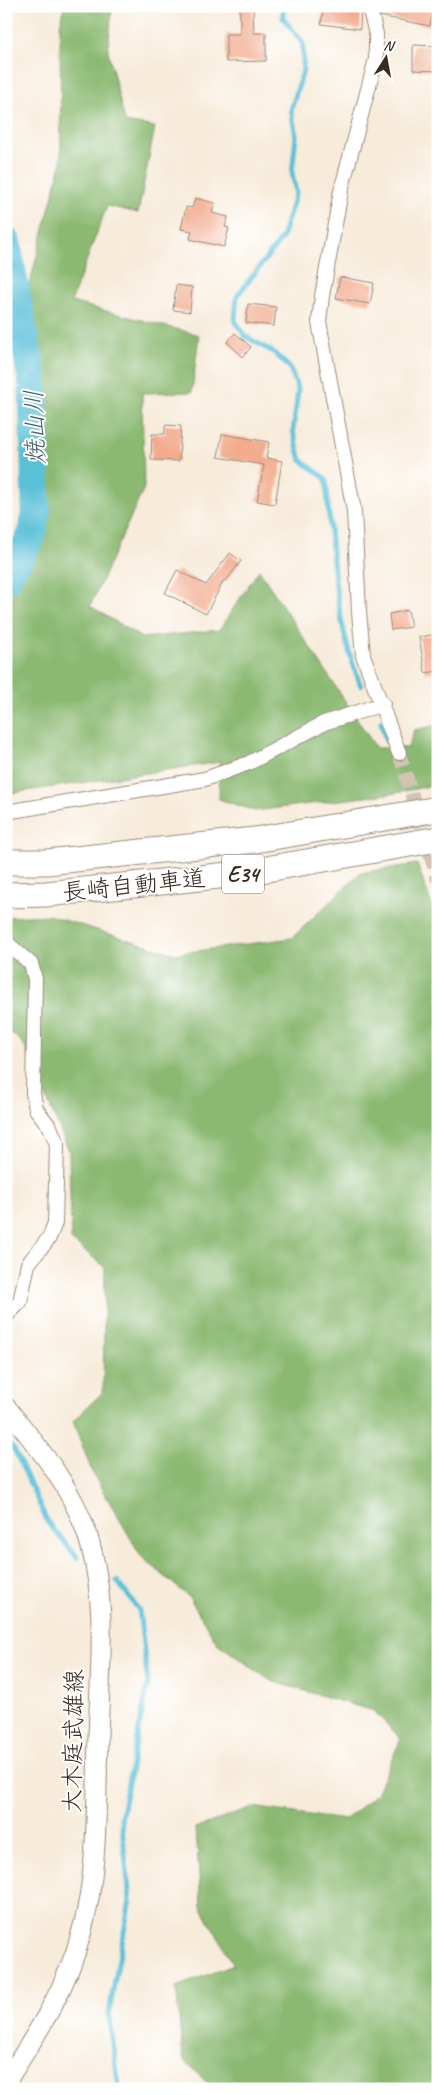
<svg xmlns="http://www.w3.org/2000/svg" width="444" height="2095" font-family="Caveat,'Klee One',sans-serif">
	<rect width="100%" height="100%" fill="#fff"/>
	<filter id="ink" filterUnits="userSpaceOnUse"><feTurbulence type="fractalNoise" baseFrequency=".02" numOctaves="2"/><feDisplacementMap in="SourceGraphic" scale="10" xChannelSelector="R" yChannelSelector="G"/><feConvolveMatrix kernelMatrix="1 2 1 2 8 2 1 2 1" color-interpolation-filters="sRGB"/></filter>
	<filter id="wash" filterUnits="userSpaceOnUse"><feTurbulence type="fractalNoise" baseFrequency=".0096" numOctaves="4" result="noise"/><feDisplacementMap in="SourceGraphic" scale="20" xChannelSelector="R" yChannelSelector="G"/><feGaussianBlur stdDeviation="1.12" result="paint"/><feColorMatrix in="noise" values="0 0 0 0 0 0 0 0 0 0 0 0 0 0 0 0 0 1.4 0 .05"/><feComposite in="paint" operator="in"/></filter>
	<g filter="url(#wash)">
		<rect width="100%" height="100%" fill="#f7ebd9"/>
		<path fill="#8bb972" stroke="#637248" d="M64,6H112L108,51L125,122L155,127L138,213L107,206L71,302L199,335L192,392L142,393L144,488L90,606L142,638L219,630L259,570L376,748H408L414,730L438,725V784L396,793L255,811L219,799L220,762L6,794V607L41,534V359L28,290L61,164L60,26Z
			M417,864L438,923V2089H213L183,2058L176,1987L234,1965L201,1907L196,1828L252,1807L345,1820L376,1794L401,1739L374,1711L271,1681L217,1643L189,1597L141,1556L92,1472L73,1421L103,1392L105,1267L71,1240L69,1151L23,1043L6,1028V917L48,915L175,954L292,938L360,873Z"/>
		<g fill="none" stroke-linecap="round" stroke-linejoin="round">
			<path stroke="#5ac0d8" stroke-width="5" d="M283,6V18L303,43V71L291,110L296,136L292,173L296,192L282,238L237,296L235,321L245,336L273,352L290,368L298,390L293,431L301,460L326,479C332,549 334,621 361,686
				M381,722L386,741
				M437,906L438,907
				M6,1441L15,1451L48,1523L78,1558
				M117,1581L139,1610L148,1684L121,1818L130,1900L109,2012L119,2089"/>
			<path stroke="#5ac0d8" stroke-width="29" d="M6,241L33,384L36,513L32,535L6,579"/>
		</g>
		<g id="blocks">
			<path fill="#f3aa8d" d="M240,6H253L254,33H266V61L226,62V34H240Z
				M324,6H355V8L361,9L360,29L321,24Z
				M378,6H434L430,26L380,16Z
				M413,45L438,46V71L413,70Z
				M195,198L215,203L212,213L228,217L225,227L229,228L224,247L190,239L192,231L181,229L186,207L192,208Z
				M340,277L374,283L370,304L336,298Z
				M176,285L192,287L190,312L173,310Z
				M248,304L276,307L274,326L246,323Z
				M235,333L251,347L243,357L227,342Z
				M165,425L181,426L179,461L151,460L152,434H165Z
				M222,434L269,442L266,458L282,461L275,504L257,501L264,465L218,457Z
				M230,553L241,561L226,581L224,580L206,614L165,593L177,570L206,585Z
				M408,610L411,627L391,630L389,614Z
				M438,634V671L425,673L419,637Z"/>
		</g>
	</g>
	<g filter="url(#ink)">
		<use href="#blocks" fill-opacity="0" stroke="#998a7c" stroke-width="1"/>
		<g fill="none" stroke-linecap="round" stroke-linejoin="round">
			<path stroke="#d1c4b4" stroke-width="14" stroke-dasharray="14 7" stroke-linecap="butt" d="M399,753L438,880"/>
			<g stroke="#998a7c" stroke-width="16">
				<path id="minor" d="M369,6L376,34V59L341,191L322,296L319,322L354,511L359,612L363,655L399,753
					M6,812L205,779L249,763L324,723L383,704
					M6,942L31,964L35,979L33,1093L36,1109L50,1127L57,1144L55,1223L49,1238L28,1264L20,1302L6,1316"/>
			</g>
			<g stroke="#998a7c" stroke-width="21">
				<path id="secondary" d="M6,1407C38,1447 72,1486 88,1537C108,1600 100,1670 98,1736C96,1801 99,1871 81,1934C67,1988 36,2035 6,2082"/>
			</g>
			<g stroke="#998a7c" stroke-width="27">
				<path id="motorway" d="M6,862H47L255,840L438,809
					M6,895L46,894L238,874L438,839"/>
			</g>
			<use href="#minor" stroke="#fff" stroke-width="14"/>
			<use href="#secondary" stroke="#fff" stroke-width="19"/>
			<use href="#motorway" stroke="#fff" stroke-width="25"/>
		</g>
	</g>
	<g text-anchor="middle" stroke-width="4" stroke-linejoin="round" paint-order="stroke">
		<rect fill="#fff" stroke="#766a62" stroke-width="1" x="222" y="854.5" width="42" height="39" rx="4"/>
		<g font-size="22" font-weight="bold" fill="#3b2a1e">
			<text x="243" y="882">E34</text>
		</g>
		<g font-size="24" fill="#3b2a1e" stroke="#fff">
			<text transform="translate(134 885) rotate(-6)" y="8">長崎自動車道</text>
			<text transform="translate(73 1741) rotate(-89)" y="8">大木庭武雄線</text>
		</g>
		<g font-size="25" font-style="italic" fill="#465e5f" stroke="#fff">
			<text transform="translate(34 427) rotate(-92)" y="9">焼山川</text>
		</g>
	</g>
	<rect width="444" height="2095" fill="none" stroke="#fff" stroke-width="25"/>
	<g transform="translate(386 58) rotate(11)" stroke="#ffffff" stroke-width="4" paint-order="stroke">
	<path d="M0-4L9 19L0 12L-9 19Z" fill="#3b2a1e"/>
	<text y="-8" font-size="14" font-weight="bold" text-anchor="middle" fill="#3b2a1e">N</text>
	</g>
</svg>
